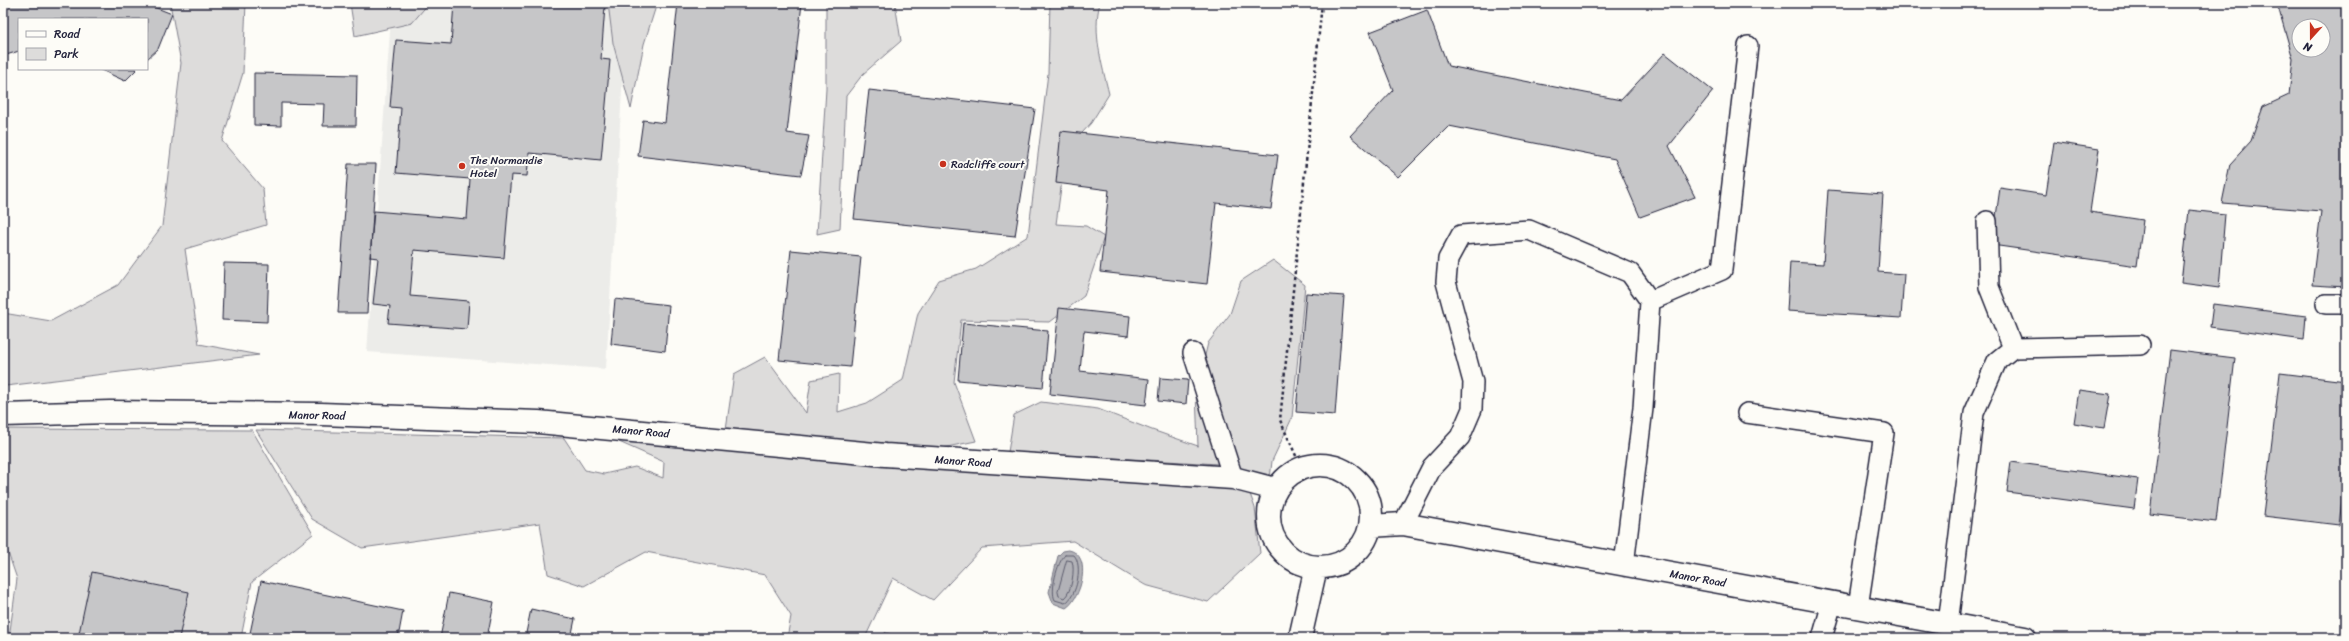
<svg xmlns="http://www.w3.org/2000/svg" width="2349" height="641" font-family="Sriracha,sans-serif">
	<rect width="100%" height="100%" fill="#fdfcf7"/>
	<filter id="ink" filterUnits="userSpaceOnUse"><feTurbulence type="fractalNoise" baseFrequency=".025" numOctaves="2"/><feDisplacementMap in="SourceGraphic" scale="8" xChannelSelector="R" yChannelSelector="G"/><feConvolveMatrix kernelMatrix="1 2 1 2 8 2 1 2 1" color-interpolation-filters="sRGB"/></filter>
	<g filter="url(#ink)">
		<path fill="#ecece9" d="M392,3H627L606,369L367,352Z"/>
		<path fill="#dddcdb" stroke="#807f8b" d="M170,3H246L243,73L222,141L263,189L266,225L185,249L199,344L259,355L6,386L3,376V313L51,321L118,285L162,226L181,63Z
			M350,3H429L412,23L355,36Z
			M608,3H657L644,44L631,109L613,43Z
			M826,3H895L901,41L863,74L846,96L840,229L817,234L826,89Z
			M1050,3H1100C1092,32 1102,65 1109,94L1091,123L1066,151L1056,224L1086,226L1104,237L1084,296L1050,322L961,320L954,382L976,441L942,448L831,442L726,429L734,374L765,357L806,413L811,380L839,374L838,412L867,403L903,380L918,313L939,280L976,269L1028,236L1048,73Z
			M1273,260L1305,285L1292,418L1272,461L1270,479L1219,464L1008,452L1014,415L1041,402L1098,409L1152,430L1198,446L1196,392L1208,343L1230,314L1241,281Z
			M3,429L252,430L313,534L252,582L241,638H9L17,579L3,538Z
			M256,430L564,438L585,470L604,474L635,467L663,478L664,462L619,442L635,435L1178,482L1249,491L1255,508L1260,553L1208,602L1145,585L1073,541L982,548L933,600L893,578L865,638H787L791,616L765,575L646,552L584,586L548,574L540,523L362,548L312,519Z"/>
		<path fill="#b2b2b7" stroke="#787885" d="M1069,550C1093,555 1081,599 1066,608L1053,603L1049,592L1058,556L1063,551Z"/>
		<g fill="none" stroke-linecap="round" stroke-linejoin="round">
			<path stroke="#5c5c6d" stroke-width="1" d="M1065,555H1074C1083,565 1077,597 1065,603L1055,600C1050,591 1057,562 1065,555Z
				M1067,560L1072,561C1075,569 1072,592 1064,598L1059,596L1058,592Z"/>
		</g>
		<path fill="#c6c6c8" stroke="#22223b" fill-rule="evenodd" d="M3,3H144L172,14L158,49L147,59V19H19V51L3,56Z
			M454,3H575L605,6L601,59L610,60L601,160L529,153L527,176L511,175L504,258L414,250L410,296L469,301L467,329L388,323L390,306L373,304L378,258L370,257L374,211L467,219L470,179L396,173L401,108L390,107L396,40L451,44Z
			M678,3H802L787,133L809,136L801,175L638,156L643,120L665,123Z
			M2277,3H2346V287L2312,285L2321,211L2222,203L2230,164L2251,141L2263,107L2289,95L2293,59ZM2299,26H2323V50H2299Z
			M1427,10L1448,66L1621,100L1665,53L1713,91L1669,146L1695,197L1640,217L1615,159L1449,126L1398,177L1350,136L1393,90L1370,32Z
			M99,69H137L125,81Z
			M254,73L357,75L356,126H323L324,104L281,103V126L254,125Z
			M869,90L1035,109L1015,236L854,219Z
			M1061,131L1278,155L1271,209L1216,203L1207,284L1100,272L1109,190L1056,183Z
			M2054,142L2099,149L2090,212L2143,220L2137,266L1992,245L2000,188L2046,195Z
			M348,164H376L367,313H338Z
			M1828,190L1883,194L1878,272L1904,274L1901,318L1787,311L1790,262L1823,264Z
			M2189,210L2225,214L2219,288L2181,283Z
			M791,250L861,257L850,367L779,360Z
			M224,263L269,264L267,322L222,320Z
			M1306,293L1344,296L1335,415L1296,412Z
			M615,299L669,305L665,351L611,344Z
			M2213,304L2306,316L2304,340L2210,327Z
			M1059,308L1130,316L1128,336L1084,331L1080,371L1149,379L1146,405L1050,394Z
			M963,323L1048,331L1043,388L958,380Z
			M2170,350L2235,358L2216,522L2150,514Z
			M2280,373L2346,381V465L2339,525L2263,516Z
			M1160,378L1188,380L1186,404L1158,401Z
			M2079,390L2110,394L2104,428L2074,423Z
			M2011,462L2138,479L2134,509L2007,492Z
			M92,572L189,592L179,638H78Z
			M261,581L403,611L398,638H249Z
			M449,593L494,602L487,638H440Z
			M531,609L575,619L571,638H525Z
			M885,633L904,638H884Z
			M654,634L676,638H653Z"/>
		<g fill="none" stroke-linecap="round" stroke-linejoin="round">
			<g stroke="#22223b" stroke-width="22">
				<path id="service" d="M1987,221L1989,287L2013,348
					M1650,301L1722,270L1748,46
					M2326,304H2346
					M1193,353L1233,478
					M1747,413L1884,433L1858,607
					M1403,524L1432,467L1460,437L1472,409L1473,382L1446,282L1448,259L1461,235L1529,230L1630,273L1650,301L1643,408L1624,565
					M1948,624L1974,413L1997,361L2013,348L2140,345
					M1822,638L1832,603"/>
			</g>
			<g stroke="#22223b" stroke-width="25">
				<path id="minor" d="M3,415L110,412L321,414L538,422L885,455L1233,478L1275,489
					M1269 516a51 51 0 1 1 102 0a51 51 0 1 1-102 0Z
					M1370,526L1403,524L2025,638
					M1300,638L1316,567"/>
			</g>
			<path stroke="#22223b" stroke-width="2.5" stroke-dasharray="3 3" stroke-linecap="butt" d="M1301,467L1280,420L1322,3"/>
			<use href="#service" stroke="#fdfcf7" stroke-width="19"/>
			<use href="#minor" stroke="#fdfcf7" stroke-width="22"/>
		</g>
	</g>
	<g fill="#c8321e" stroke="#fdfcf7" stroke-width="1.5">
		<circle cx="943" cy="164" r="4"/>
		<circle cx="462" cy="166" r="4"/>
	</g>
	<g text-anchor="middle" stroke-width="4" stroke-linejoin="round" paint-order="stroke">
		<g font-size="11" fill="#22223b" stroke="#fdfcf7" text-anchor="start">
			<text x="470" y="164">The Normandie<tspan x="470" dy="13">Hotel</tspan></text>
			<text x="951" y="168">Radcliffe court</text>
		</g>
		<g font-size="11" fill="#22223b" stroke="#fdfcf7">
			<text transform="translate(317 415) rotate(1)" y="4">Manor Road</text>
			<text transform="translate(641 431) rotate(5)" y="4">Manor Road</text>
			<text transform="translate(963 461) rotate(4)" y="4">Manor Road</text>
			<text transform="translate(1698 578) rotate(10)" y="4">Manor Road</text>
		</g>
	</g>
	<rect width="2349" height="641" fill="none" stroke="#fdfcf7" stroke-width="16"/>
	<rect x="8" y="8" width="2333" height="625" fill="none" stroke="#22223b" stroke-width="1.5" filter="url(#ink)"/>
	<rect x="18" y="18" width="130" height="52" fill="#fdfcf7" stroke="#a5a5ac"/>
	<rect x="26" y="31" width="20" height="6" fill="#fdfcf7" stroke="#a5a5ac"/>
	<text x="54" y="38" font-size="12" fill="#22223b">Road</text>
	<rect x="26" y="48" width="20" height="12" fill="#dddcdb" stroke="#a5a5ac"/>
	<text x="54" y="58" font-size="12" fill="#22223b">Park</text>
	<g transform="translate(2311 38) rotate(201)"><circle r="19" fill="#fdfcf7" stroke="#a5a5ac"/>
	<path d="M0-3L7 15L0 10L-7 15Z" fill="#c8321e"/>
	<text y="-6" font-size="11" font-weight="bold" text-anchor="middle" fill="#22223b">N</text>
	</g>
</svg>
